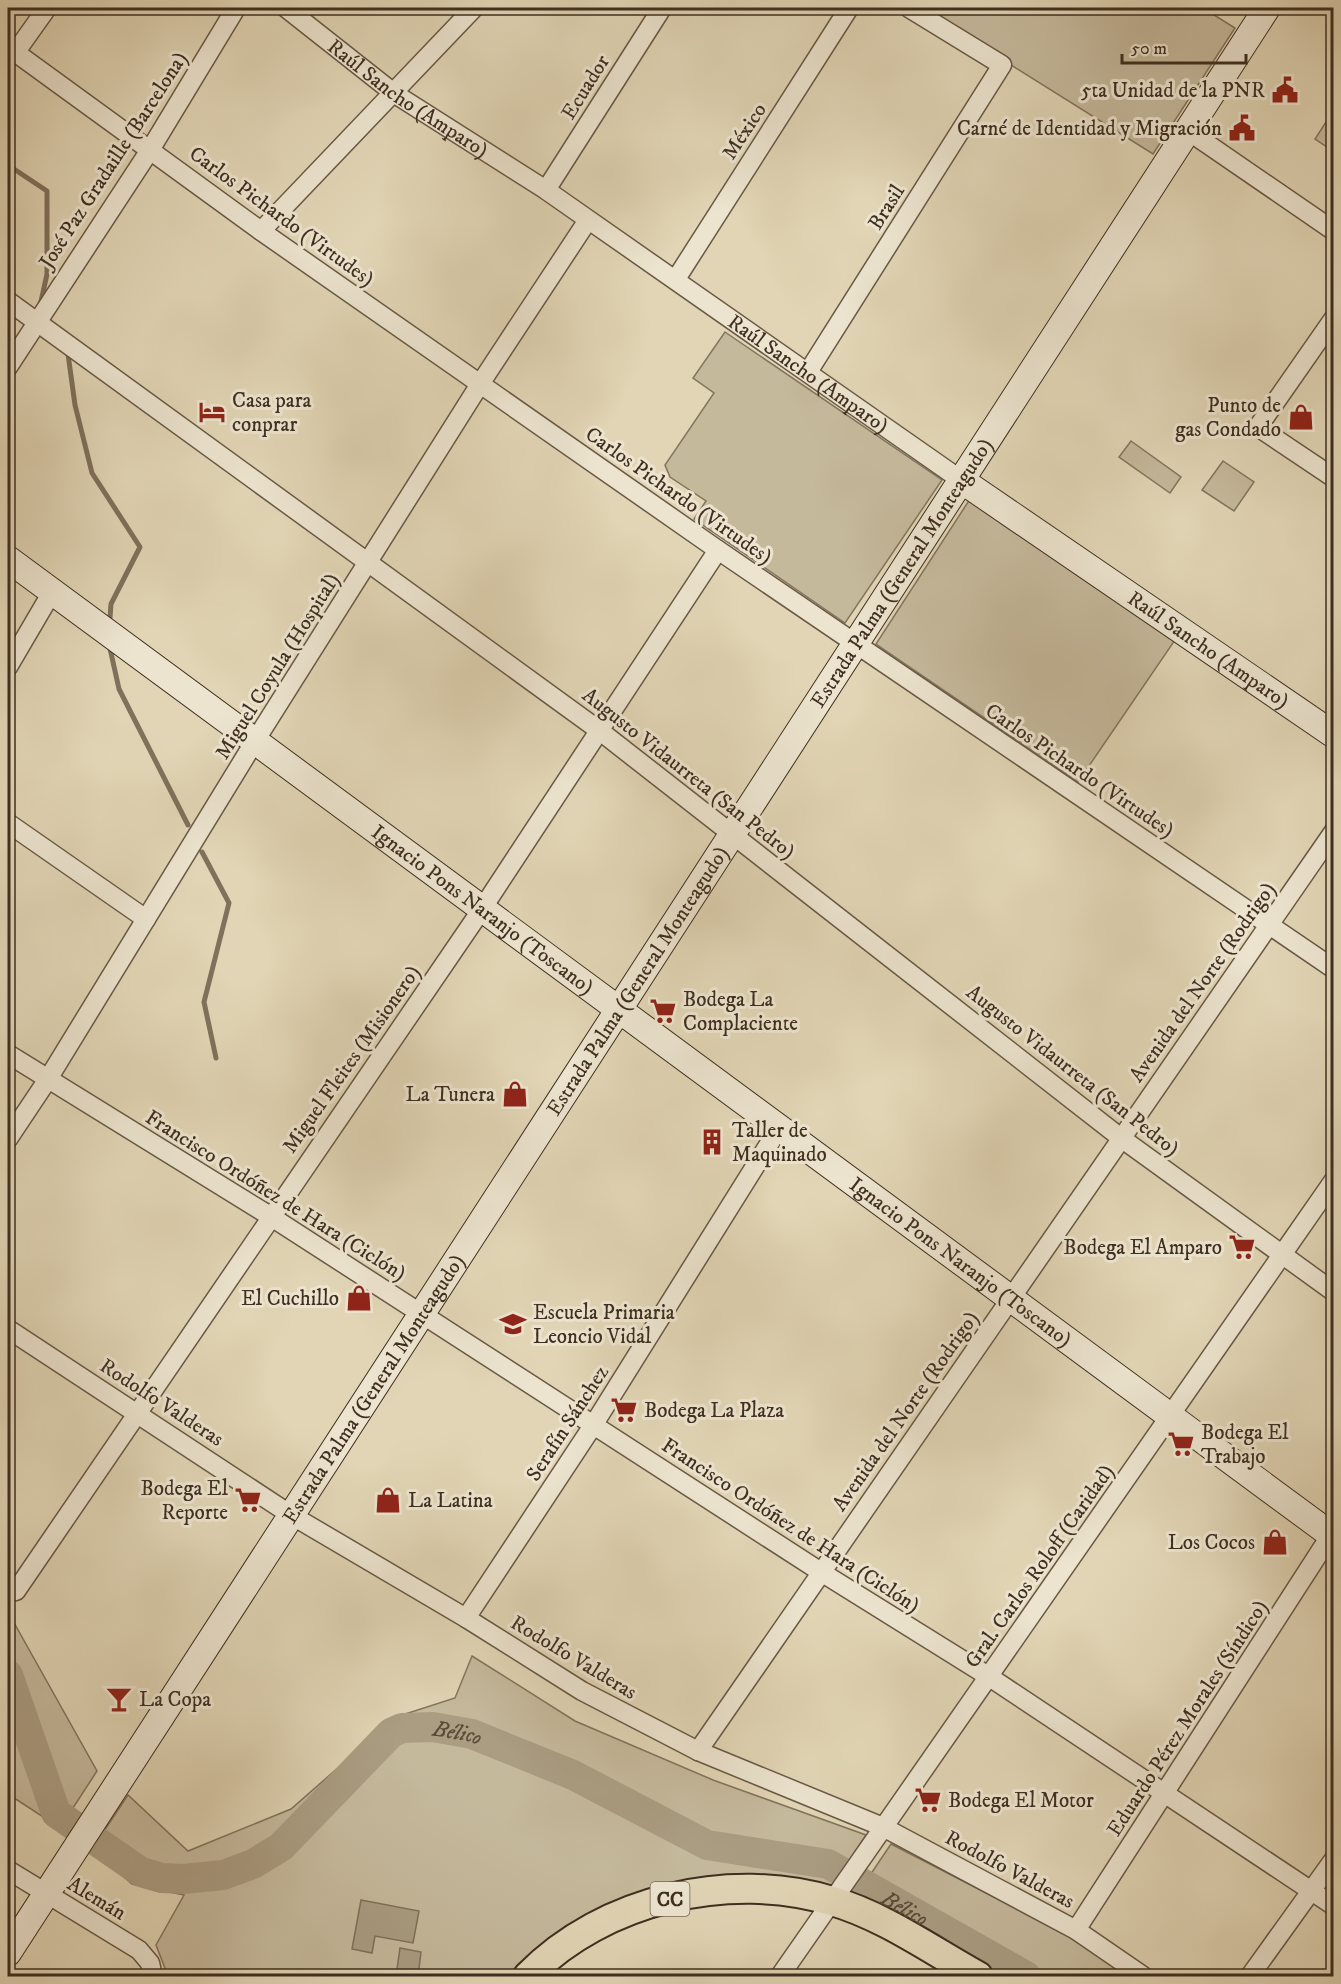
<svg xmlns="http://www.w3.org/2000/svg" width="1341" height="1984" font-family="'IM FELL DW Pica',serif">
	<rect width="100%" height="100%" fill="#e1d5b5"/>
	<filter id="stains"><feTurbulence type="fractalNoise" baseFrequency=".00333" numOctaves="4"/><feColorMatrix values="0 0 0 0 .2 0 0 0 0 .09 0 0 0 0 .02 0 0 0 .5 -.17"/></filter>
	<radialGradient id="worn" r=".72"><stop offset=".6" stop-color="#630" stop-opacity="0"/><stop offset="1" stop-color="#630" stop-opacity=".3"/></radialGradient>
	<path fill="#c5b99c" stroke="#82745e" stroke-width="1.5" d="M920,8H1203L1235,28L1153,154Z
		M1333,111V151L1315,139Z
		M725,332L942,480L845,623L694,519L706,501L670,477L665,465L714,393L693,378Z
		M1131,441L1181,477L1170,493L1119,457Z
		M1223,461L1254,482L1234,511L1202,490Z
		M970,499L1175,640L1078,782L876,644Z
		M8,1617L13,1621L97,1771L60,1828L8,1794Z
		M472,1656L575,1721L713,1780L866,1835L830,1891L691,1884L516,1969L508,1976H168L156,1945L184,1895L132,1884L92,1849L128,1795L188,1851L291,1809L396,1717L455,1698Z
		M891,1844L1068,1935L1127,1976H1004L907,1919L854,1899Z"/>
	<path fill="#aa9d82" stroke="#7f715b" stroke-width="1.5" d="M361,1900L419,1911L413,1943L375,1936L372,1953L352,1949Z
		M400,1948L421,1952L418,1976H396Z"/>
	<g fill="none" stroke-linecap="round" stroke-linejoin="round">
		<path stroke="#7f715b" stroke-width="5" d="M8,165L47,191V274L40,306
			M63,350L68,354L75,405L92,473L140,547L111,604L110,618
			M109,644L119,689L188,825
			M202,852L229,903L204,1002L216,1058"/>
		<path stroke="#aa9d82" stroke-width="30" id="s1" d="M8,1675L56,1813L141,1872L162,1878L183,1879L223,1875L253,1864L281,1847L391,1733L402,1728L433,1727L472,1734L573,1775L707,1845L828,1864L1026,1976"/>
		<g stroke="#685845" stroke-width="21">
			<g id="street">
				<path id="s2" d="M286,8L395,94L546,190L961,480"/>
				<path d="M8,47L261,231L718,550L1334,969"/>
				<path d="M15,53L47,8"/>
				<path d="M1187,130L1334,231"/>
				<path d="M546,190L662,8"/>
				<path d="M261,231L474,8"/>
				<path d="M676,279L849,8"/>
				<path d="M8,301L600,731L1121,1138L1334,1292"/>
				<path d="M1334,318L1258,427L1334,478"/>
				<path d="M8,367L150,150L236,8"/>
				<path d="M808,372L1002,65L909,8"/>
				<path d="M8,667L52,592"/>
				<path d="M8,823L146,919"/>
				<path d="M8,1054L270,1216L821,1572L988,1676L1334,1906"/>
				<path d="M8,1139L48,1079L255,741L480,384L588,220"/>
				<path d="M8,1329L291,1515L466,1618L582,1691L698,1751L883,1827L1076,1930L1143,1976"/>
				<path d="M16,1591L482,909L718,550"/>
				<path d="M466,1618L594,1424L779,1128"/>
				<path d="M698,1751L1334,831"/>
				<path d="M8,1870L139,1950L150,1963L153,1976"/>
				<path d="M1076,1930L1334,1530"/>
				<path d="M780,1976L1334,1180"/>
				<path d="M1250,1976L1334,1859"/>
			</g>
		</g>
		<g stroke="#3f2f20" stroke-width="28">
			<g id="secondary">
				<path id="s3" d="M961,480L1334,735"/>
				<path id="s4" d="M8,559L1334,1537"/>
				<path id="s5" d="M8,1953L1267,8"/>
			</g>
		</g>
		<g stroke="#3f2f20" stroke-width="32">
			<path id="primary" d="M528,1976C603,1899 730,1870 832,1901C884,1916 931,1950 978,1976"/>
		</g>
		<use href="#street" stroke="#ece4cf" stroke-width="18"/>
		<use href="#secondary" stroke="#ece4cf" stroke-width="26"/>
		<use href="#primary" stroke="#e1d5b5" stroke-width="28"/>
	</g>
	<defs>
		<g id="civic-bare" transform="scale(2.07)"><path d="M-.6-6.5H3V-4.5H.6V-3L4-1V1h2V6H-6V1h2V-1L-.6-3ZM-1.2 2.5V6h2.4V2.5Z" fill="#8f2418" stroke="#ece4cf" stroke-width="2.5" paint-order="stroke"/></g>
		<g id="hotel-bare" transform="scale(2.07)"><path d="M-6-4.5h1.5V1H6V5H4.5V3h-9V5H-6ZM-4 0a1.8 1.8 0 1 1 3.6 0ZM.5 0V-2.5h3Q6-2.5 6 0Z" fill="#8f2418" stroke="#ece4cf" stroke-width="2.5" paint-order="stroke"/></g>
		<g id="shop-bare" transform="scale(2.07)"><path d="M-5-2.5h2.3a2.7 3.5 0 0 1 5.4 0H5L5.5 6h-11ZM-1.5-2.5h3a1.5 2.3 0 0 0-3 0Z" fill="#8f2418" stroke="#ece4cf" stroke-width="2.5" paint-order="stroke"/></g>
		<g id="supermarket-bare" transform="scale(2.07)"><path d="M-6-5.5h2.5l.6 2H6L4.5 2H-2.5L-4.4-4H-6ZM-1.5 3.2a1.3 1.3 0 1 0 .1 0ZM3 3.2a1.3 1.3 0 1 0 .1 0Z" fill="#8f2418" stroke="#ece4cf" stroke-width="2.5" paint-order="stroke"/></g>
		<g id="building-bare" transform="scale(2.07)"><path d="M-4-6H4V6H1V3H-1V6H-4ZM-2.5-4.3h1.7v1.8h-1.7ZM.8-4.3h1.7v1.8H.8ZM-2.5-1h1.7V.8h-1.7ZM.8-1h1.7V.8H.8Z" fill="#8f2418" stroke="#ece4cf" stroke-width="2.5" paint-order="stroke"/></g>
		<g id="school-bare" transform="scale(2.07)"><path d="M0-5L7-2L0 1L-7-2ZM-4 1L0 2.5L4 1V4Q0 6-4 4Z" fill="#8f2418" stroke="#ece4cf" stroke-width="2.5" paint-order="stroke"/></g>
		<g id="bar-bare" transform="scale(2.07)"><path d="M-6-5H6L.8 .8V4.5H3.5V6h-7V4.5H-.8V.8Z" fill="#8f2418" stroke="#ece4cf" stroke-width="2.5" paint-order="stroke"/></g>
	</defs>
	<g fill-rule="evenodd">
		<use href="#civic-bare" x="1285" y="90"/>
		<use href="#civic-bare" x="1242" y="128"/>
		<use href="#hotel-bare" x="212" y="412"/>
		<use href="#shop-bare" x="1301" y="417"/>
		<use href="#supermarket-bare" x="663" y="1011"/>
		<use href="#shop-bare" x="515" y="1094"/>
		<use href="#building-bare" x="712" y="1142"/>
		<use href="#supermarket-bare" x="1242" y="1247"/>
		<use href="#shop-bare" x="359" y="1298"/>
		<use href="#school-bare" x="513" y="1324"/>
		<use href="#supermarket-bare" x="624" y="1410"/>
		<use href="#supermarket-bare" x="1181" y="1444"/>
		<use href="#supermarket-bare" x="248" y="1500"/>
		<use href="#shop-bare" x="388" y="1500"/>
		<use href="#shop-bare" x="1275" y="1542"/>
		<use href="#bar-bare" x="119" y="1699"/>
		<use href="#supermarket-bare" x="928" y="1800"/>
	</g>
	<g text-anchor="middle" stroke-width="6" stroke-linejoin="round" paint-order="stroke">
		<rect fill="#ece4cf" stroke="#736554" stroke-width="1.5" x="650.5" y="1882" width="39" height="34" rx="4.5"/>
		<g font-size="20" font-weight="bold" fill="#3f2f20">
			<text x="670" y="1906">CC</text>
		</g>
		<g font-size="21" fill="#3f2f20" stroke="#ece4cf">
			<text transform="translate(585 87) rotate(-58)" y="7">Ecuador</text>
			<text dy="7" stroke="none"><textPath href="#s2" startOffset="152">Raúl Sancho (Amparo)</textPath></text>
			<text transform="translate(744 131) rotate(-57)" y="7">México</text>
			<text transform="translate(113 160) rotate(-57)" y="7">José Paz Gradaille (Barcelona)</text>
			<text transform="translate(886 207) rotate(-58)" y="7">Brasil</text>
			<text transform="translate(282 216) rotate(36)" y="7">Carlos Pichardo (Virtudes)</text>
			<text dy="7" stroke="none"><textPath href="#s2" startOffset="638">Raúl Sancho (Amparo)</textPath></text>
			<text transform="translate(679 495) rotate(35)" y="7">Carlos Pichardo (Virtudes)</text>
			<text dy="7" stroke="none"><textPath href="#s5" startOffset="1644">Estrada Palma (General Monteagudo)</textPath></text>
			<text dy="7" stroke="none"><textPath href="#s3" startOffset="300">Raúl Sancho (Amparo)</textPath></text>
			<text transform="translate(277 666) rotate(-58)" y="7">Miguel Coyula (Hospital)</text>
			<text transform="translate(1080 770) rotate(34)" y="7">Carlos Pichardo (Virtudes)</text>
			<text transform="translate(689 773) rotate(38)" y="7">Augusto Vidaurreta (San Pedro)</text>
			<text dy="7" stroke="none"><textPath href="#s4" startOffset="590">Ignacio Pons Naranjo (Toscano)</textPath></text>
			<text dy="7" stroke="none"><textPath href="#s5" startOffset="1158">Estrada Palma (General Monteagudo)</textPath></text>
			<text transform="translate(1202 982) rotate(-55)" y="7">Avenida del Norte (Rodrigo)</text>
			<text transform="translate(351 1059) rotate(-55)" y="7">Miguel Fleites (Misionero)</text>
			<text transform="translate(1073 1070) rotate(38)" y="7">Augusto Vidaurreta (San Pedro)</text>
			<text transform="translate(276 1195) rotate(32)" y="7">Francisco Ordóñez de Hara (Ciclón)</text>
			<text dy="7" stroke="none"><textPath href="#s4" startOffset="1184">Ignacio Pons Naranjo (Toscano)</textPath></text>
			<text dy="7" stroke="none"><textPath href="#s5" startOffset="672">Estrada Palma (General Monteagudo)</textPath></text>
			<text transform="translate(162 1402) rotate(33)" y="7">Rodolfo Valderas</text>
			<text transform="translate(905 1411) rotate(-55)" y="7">Avenida del Norte (Rodrigo)</text>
			<text transform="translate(567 1423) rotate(-57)" y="7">Serafín Sánchez</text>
			<text transform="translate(791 1525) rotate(33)" y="7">Francisco Ordóñez de Hara (Ciclón)</text>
			<text transform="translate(1039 1566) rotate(-55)" y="7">Gral. Carlos Roloff (Caridad)</text>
			<text transform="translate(574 1657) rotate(31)" y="7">Rodolfo Valderas</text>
			<text transform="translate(1187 1718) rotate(-57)" y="7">Eduardo Pérez Morales (Síndico)</text>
			<text transform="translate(1010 1869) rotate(28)" y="7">Rodolfo Valderas</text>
			<text transform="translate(97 1898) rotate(31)" y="7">Alemán</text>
		</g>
		<g font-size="21" fill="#3f2f20" stroke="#ece4cf" text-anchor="start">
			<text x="1265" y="97" text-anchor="end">5ta Unidad de la PNR</text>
			<text x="1222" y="135" text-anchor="end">Carné de Identidad y Migración</text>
			<text x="232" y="407">Casa para<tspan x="232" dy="24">conprar</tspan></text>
			<text x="1281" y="412" text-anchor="end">Punto de<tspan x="1281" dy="24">gas Condado</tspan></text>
			<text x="683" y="1006">Bodega La<tspan x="683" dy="24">Complaciente</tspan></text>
			<text x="495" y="1101" text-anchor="end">La Tunera</text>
			<text x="732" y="1137">Taller de<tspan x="732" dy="24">Maquinado</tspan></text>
			<text x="1222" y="1254" text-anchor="end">Bodega El Amparo</text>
			<text x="339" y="1305" text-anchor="end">El Cuchillo</text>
			<text x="533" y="1319">Escuela Primaria<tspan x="533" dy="24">Leoncio Vidal</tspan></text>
			<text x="644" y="1417">Bodega La Plaza</text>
			<text x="1201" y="1439">Bodega El<tspan x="1201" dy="24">Trabajo</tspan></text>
			<text x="228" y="1495" text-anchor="end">Bodega El<tspan x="228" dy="24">Reporte</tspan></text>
			<text x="408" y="1507">La Latina</text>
			<text x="1255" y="1549" text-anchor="end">Los Cocos</text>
			<text x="139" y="1706">La Copa</text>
			<text x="948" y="1807">Bodega El Motor</text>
		</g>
		<g font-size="22" font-style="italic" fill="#5a4a38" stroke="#ece4cf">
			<text dy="8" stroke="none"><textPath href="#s1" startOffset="624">Bélico</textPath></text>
			<text dy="8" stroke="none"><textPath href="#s1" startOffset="1110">Bélico</textPath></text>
		</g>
	</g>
	<rect width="1341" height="1984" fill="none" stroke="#e1d5b5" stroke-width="30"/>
	<rect x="9" y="9" width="1323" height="1966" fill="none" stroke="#3f2f20" stroke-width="3"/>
	<rect x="15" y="15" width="1311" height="1954" fill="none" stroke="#3f2f20" stroke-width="1.5"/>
	<path d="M1122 54v9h124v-9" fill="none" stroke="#3f2f20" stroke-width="3"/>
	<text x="1131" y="54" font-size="18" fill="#3f2f20" stroke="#ece4cf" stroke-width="4.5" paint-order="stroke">50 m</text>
	<rect width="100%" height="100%" filter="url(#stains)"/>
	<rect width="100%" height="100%" fill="url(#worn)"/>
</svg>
